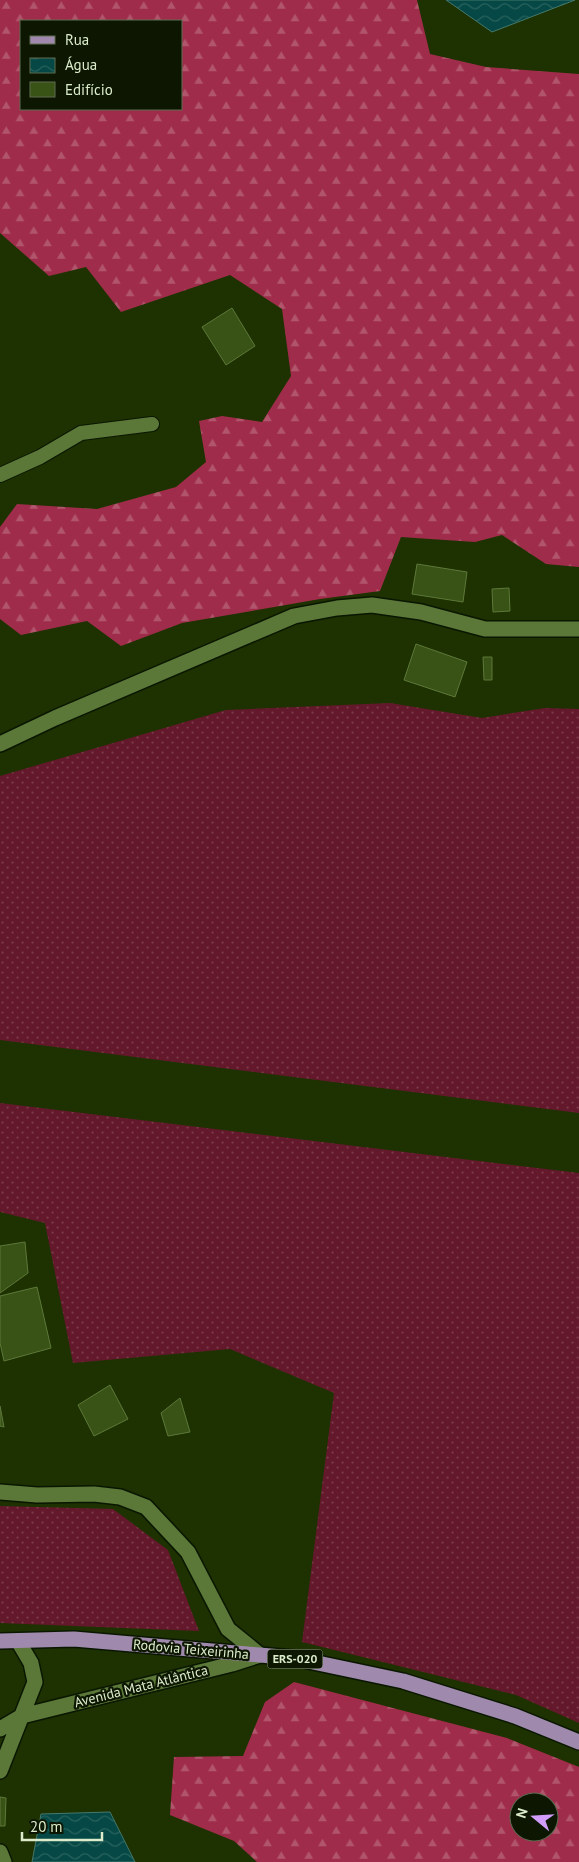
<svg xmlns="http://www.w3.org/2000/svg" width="579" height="1862" font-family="'PT Sans',sans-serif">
	<defs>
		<pattern id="grass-dots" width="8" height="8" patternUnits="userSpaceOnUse" patternTransform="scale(1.25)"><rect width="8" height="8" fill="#64182c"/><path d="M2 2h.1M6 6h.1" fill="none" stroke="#7a3a49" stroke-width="1.8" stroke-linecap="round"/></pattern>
		<pattern id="forest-firs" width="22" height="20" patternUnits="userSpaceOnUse" patternTransform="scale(1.25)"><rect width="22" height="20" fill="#a02c4b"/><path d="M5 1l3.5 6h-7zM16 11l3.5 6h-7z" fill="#b1556c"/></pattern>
		<pattern id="water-waves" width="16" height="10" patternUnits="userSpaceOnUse" patternTransform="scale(1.25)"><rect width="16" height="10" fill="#054845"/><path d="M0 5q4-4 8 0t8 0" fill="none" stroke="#29635e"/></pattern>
	</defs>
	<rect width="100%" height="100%" fill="#1e3100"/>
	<path fill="url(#grass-dots)" d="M390,703L482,718L545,708L579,709V1113L0,1040V776L226,710Z
		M0,1103L579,1173V1723L516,1695L302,1642L334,1393L230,1349L73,1363L45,1223L0,1212Z
		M0,1506L113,1509L168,1550L199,1631L0,1623Z"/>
	<path fill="url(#forest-firs)" fill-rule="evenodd" d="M0,0H417L430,54L486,67L579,74V567L546,564L502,535L475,542L401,537L380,591L320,599L182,623L121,646L87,621L21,635L0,619V527L17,504L97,509L176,487L206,462L199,421L222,416L262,422L291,376L282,309L230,275L121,312L86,267L49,276L0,233ZM21,21H181V109H21Z
		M294,1682L507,1738L579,1767V1862H257L234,1841L170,1815L174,1757L243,1756L265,1702ZM519,1802H549V1832H519Z"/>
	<path fill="url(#water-waves)" stroke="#46796d" d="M446,0H575L492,32Z
		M110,1812L135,1862H32L41,1814Z"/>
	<path fill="#395215" stroke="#5d793a" d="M232,308L255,346L226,365L202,327Z
		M417,564L467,572L463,602L412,594Z
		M509,588L510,611L493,612L492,589Z
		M416,644L467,662L455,697L404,680Z
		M483,657H492V680H484Z
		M25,1242L28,1273L0,1293V1246Z
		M37,1287L51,1348L4,1361L0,1343V1296Z
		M110,1385L128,1419L94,1436L78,1405Z
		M180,1398L190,1432L168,1436L161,1413Z
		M0,1406L4,1427L0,1426Z
		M0,1797L6,1798L5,1826H0Z"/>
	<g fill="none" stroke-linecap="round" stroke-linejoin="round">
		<g stroke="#0a1700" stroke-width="16">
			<path id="lane" d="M0,475L40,457L81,433L152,424"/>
		</g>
		<g stroke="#0a1700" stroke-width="18">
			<path id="street" d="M0,744L55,718L294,616L337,608L372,605L421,612L485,629H579
				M0,1492L37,1495L94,1494L120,1497L146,1507L188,1552L228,1629L260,1655
				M0,1729L22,1716L232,1664L260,1655
				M0,1771L35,1682L31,1663L18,1641
				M0,1852L4,1862"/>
		</g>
		<g stroke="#0a1700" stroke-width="18">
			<path id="primary" d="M0,1641L74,1639L294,1658L403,1681L515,1716L579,1742"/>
		</g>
		<use href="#lane" stroke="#5b7839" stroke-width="14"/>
		<use href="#street" stroke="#5b7839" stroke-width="15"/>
		<use href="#primary" stroke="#9f89ac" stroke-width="15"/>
	</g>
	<g text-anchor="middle" stroke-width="4.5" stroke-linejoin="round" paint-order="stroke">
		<rect fill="#0c1600" stroke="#9eac8e" stroke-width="1" x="267.5" y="1649.5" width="55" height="19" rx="4"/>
		<g font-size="12" font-weight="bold" fill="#dceccb">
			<text x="295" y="1663">ERS-020</text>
		</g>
		<g font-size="14" fill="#dceccb" stroke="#0c1600">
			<text transform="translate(191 1649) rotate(5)" y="5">Rodovia Teixeirinha</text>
			<text transform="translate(141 1686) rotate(-14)" y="5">Avenida Mata Atlântica</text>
		</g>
	</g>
	<rect x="20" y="20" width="162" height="90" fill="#0c1600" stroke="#5f6c51"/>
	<rect x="30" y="36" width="25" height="8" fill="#9f89ac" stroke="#5f6c51"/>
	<text x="65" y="45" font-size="15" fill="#dceccb">Rua</text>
	<rect x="30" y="58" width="25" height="15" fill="url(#water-waves)" stroke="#5f6c51"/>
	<text x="65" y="70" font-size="15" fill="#dceccb">Água</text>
	<rect x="30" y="82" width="25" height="15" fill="#395215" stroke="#5f6c51"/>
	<text x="65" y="95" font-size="15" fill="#dceccb">Edifício</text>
	<g transform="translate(534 1817) rotate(288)"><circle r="24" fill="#0c1600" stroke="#5f6c51"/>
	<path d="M0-4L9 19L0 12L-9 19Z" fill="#d29cfd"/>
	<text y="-8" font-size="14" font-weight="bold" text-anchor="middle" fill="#dceccb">N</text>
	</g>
	<path d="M22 1832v8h80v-8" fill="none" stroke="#dceccb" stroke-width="2.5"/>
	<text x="30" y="1832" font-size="15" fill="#dceccb" stroke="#0c1600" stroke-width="4" paint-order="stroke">20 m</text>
</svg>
